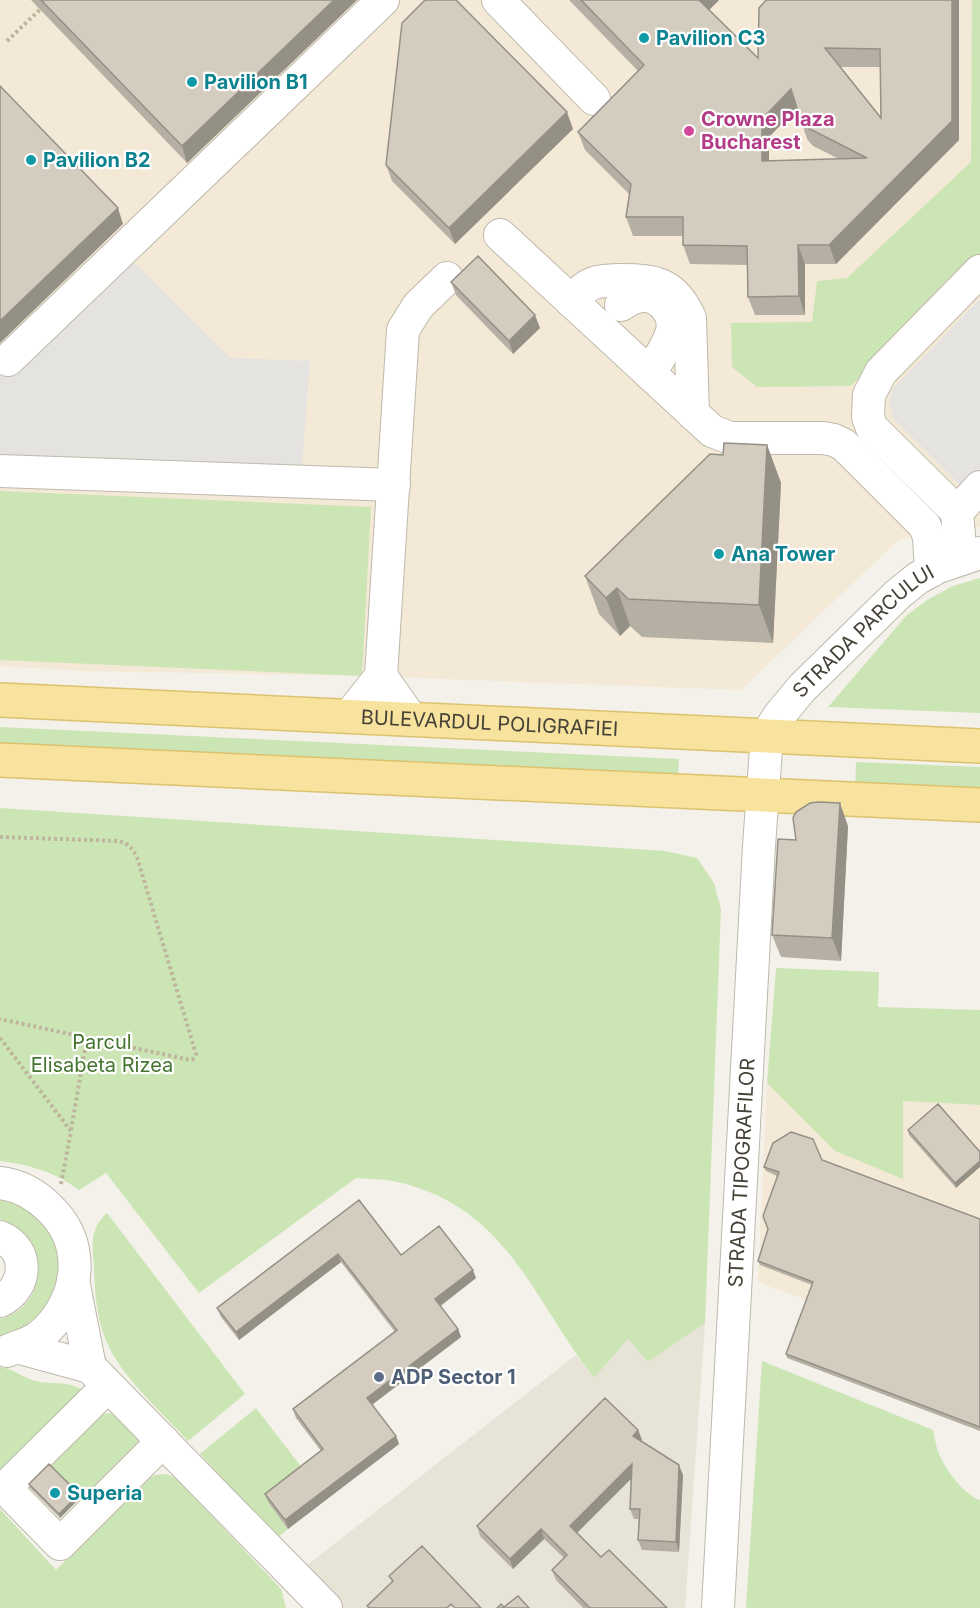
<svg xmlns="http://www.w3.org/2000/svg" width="980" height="1608" font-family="Inter,sans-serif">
	<rect width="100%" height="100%" fill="#f3f1e9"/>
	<path fill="#e7e3d7" d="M705,1323L685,1608H339L301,1570L576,1355L594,1378L628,1339L648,1362Z"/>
	<path fill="#f4e9d6" d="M0,0H980V527L925,531L896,542L741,690L362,676L82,671L0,666Z
		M767,1083L835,1151L903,1178V1101L980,1105V1364L758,1282Z"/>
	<path fill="#cce5b5" d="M972,0H980V255L851,386L757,387L732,367L731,323L812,322L817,281L847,278L971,162Z
		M0,491L371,507L362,676L0,660Z
		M980,578V713L828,707L906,616L927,600L953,586Z
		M0,727L679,759L678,776L0,744Z
		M856,762L980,767V798L855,792Z
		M0,808L665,851L697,858L714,883L721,909L705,1323L648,1362L628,1339L594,1378C531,1297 507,1205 393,1181C381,1179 368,1179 356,1178L199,1293L106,1173L79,1190C55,1172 30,1165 0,1161Z
		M776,968L879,972L878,1007L980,1010V1105L903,1101V1179L835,1151L767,1083Z
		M0,1194L30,1205L56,1235L64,1274L50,1311L0,1343V1319C51,1306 50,1236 0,1219Z
		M107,1213L245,1394L188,1441C164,1415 125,1379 110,1349C97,1324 95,1296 94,1268C93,1245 88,1231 107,1213Z
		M762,1361L933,1430C935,1438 936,1447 939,1454C945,1469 965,1496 980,1500V1608H746Z
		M0,1367C12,1368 21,1376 32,1380C51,1386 66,1379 84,1391L0,1478Z
		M256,1408L306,1473L268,1502L288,1529L277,1538L200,1454Z
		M111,1413C122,1419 136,1433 140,1444L87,1506L48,1466L96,1418L104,1414Z
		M166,1474L176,1478L281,1589L286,1608H0V1509L56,1570L145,1480L155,1475Z"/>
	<path fill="#e5e3e0" d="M113,242L231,358L310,361L300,497L0,481V349Z
		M980,299V505L893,418L889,403L893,388Z"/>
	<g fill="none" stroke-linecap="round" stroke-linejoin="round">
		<g stroke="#beb9ac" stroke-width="34">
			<g id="minor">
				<path d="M498,0L594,99"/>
				<path d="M500,235L712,431L730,438H823L834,440L844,445L925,526L929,537L931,571"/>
				<path d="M571,301C589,281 595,281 621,280C656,280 674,283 690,318L693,414"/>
				<path d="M621,305C628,300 634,296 643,296C660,295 676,314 672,331C668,346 657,360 650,374"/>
				<path d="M8,360L383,0"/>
				<path d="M0,471L394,485"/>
				<path d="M957,512L980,487"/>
				<path d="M961,559L957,512L872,428L868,417L869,395L881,372L980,271"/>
				<path d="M381,676L412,720"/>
				<path d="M349,716L381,676L403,330L418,306L447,278"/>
				<path d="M0,1183C35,1187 71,1220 74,1257C78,1287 61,1321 37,1338C28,1344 16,1347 7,1351"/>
				<path d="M0,1237C30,1249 28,1288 0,1301"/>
				<path d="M73,1280L90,1367"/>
				<path d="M17,1347L90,1367L326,1608"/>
				<path d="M108,1386L5,1488L60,1544L163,1441"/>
				<path id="s1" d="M718,1608L759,846L767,735L778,717L802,688L898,594L918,578L938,567L980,553"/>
			</g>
		</g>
		<g stroke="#dcc16e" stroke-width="36">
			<g id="major">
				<path id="s2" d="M0,700L980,746"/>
				<path d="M0,760L980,805"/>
			</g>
		</g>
		<path stroke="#bfb59e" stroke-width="4" stroke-dasharray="3 3" stroke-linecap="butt" d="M7,41L50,0
			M0,837L119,841C129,844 132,848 137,857L196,1054L193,1059L190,1060L0,1019
			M0,1038L71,1131L61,1184
			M71,1130L87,1038"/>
		<use href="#minor" stroke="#fff" stroke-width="32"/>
		<use href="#major" stroke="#f8e39e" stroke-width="33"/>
	</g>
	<path fill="#b6b0a4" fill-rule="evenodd" d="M31,0H357L187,163Z
		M569,0H719L709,10L758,58L959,0V140L836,264H805V315H755L748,297V265L690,264L683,245V236H633L626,217L629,194L585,150L578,132L638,71ZM840,67H880L881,118ZM797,108L807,139L813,146L839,159L769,161V137Z
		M573,129L455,244L392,181L386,165Z
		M451,282L540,328L513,354L456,295Z
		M767,445L781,483L773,643L642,637L630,626L620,636L599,614L585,576L723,455Z
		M848,826L841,961L781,957L772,935L796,840Z
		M908,1130L980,1152L956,1188L909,1135Z
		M822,1160L980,1219V1431L787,1358L786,1354L812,1285L760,1265L758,1261L768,1229L777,1176L766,1171L764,1167Z
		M359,1200L401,1255L476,1278L441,1306L458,1329L461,1337L372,1405L396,1436L399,1444L288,1529L268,1502L265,1494L321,1451L296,1418L293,1409L395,1332L341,1262L239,1340L221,1317L217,1308Z
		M638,1430L642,1440L641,1441L683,1475L679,1552L642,1550L638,1540L639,1519H634L630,1509L631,1478L577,1532L601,1557L667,1608H583L556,1580L552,1570L564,1558L544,1539L513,1569L480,1536L477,1526Z
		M29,1484L80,1498L60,1518L30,1488Z"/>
	<path fill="#949086" d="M334,0H357L187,163L182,146Z
		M697,0H719L703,16Z
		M952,0H959V140L836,264L829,245Z
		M791,89L798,107L769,137V180L762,161V119Z
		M567,112L573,129L455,244L449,228Z
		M118,208L123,224L0,343V321Z
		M798,245L805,264V315L799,296Z
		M535,315L540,328L513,354L509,341Z
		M767,445L781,483L773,643L759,605Z
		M617,588L630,626L620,636L606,598Z
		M840,803L848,826L841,961L832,938Z
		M980,1161V1167L956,1188L955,1183Z
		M338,1254L341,1262L239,1340L236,1332Z
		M473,1270L476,1278L438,1307L435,1299Z
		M458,1329L461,1337L370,1406L367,1398Z
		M638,1430L642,1440L637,1446L633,1436Z
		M396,1436L399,1444L288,1529L285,1520Z
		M632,1464L636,1474L574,1536L570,1526Z
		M679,1465L683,1475L679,1552L676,1542Z
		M79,1494L80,1498L60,1518L59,1514Z
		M541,1529L544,1539L513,1569L510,1559Z"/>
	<path fill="#d4cdbf" stroke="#949086" stroke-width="1.5" fill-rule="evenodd" d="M41,0H334L182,146Z
		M425,0H456L567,112L449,228L386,165L402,23Z
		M581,0H699L758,58L759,8L766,0H952V121L829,245H798L799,296L748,297L747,246L683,245V217H626L631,184L578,132L644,65ZM825,48L880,49L881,118ZM791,89L801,121L806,127L867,158L762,161V119Z
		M0,86L118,208L0,321Z
		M478,256L535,315L509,341L451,282Z
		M724,443L767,445L759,605L628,599L617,588L606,598L585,576L710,454L723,455Z
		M818,802L840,803L832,938L772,935L778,839L796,840L793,818L796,812L810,803Z
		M938,1104L980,1152V1161L955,1183L908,1130Z
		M791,1132L813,1139L822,1160L980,1219V1427L786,1354L813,1282L758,1261L768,1229L763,1216L779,1172L764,1167L773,1143Z
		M359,1200L401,1255L439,1226L473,1270L435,1299L458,1329L367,1398L396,1436L285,1520L265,1494L323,1449L293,1409L397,1330L338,1254L236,1332L217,1308Z
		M605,1398L638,1430L633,1436L679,1465L676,1542L638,1540L640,1509H630L632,1464L570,1526L601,1557L609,1550L667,1608H590L552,1570L567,1555L541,1529L510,1559L477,1526Z
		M49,1464L79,1494L59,1514L29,1484Z
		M422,1546L481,1608H455L451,1604L447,1608H370L367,1606L393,1581L389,1576Z
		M518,1596L529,1608H497L501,1604L504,1607Z"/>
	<g fill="#0f9aa8" stroke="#fff" stroke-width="2">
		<circle cx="644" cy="38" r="6"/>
		<circle cx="192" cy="82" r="6"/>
		<circle cx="31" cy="160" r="6"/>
		<circle cx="719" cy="554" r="6"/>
		<circle cx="55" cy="1493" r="6"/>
	</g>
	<circle fill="#d1479c" stroke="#fff" stroke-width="2" cx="689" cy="131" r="6"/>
	<circle fill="#5c6f8a" stroke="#fff" stroke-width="2" cx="379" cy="1377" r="6"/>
	<g text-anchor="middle" stroke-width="4.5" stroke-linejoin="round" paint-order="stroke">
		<g font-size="20" font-weight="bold" fill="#0d838f" stroke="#fff" text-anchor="start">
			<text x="656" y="45">Pavilion C3</text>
			<text x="204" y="89">Pavilion B1</text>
			<text x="43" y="167">Pavilion B2</text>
			<text x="731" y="561">Ana Tower</text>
			<text x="67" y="1500">Superia</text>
		</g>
		<g font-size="20" font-weight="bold" fill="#b23c85" stroke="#fff" text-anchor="start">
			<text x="701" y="126">Crowne Plaza<tspan x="701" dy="23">Bucharest</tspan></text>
		</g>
		<g font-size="20" fill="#464238" stroke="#fff">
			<text dy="7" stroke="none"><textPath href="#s1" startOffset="1017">STRADA PARCULUI</textPath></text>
			<text dy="7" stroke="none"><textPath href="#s2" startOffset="490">BULEVARDUL POLIGRAFIEI</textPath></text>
			<text dy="7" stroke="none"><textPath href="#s1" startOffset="436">STRADA TIPOGRAFILOR</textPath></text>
		</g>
		<g font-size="20" fill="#45752e" stroke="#fff">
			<text x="102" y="1049">Parcul<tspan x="102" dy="23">Elisabeta Rizea</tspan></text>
		</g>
		<g font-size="20" font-weight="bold" fill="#4e5e75" stroke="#fff" text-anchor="start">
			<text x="391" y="1384">ADP Sector 1</text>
		</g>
	</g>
</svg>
